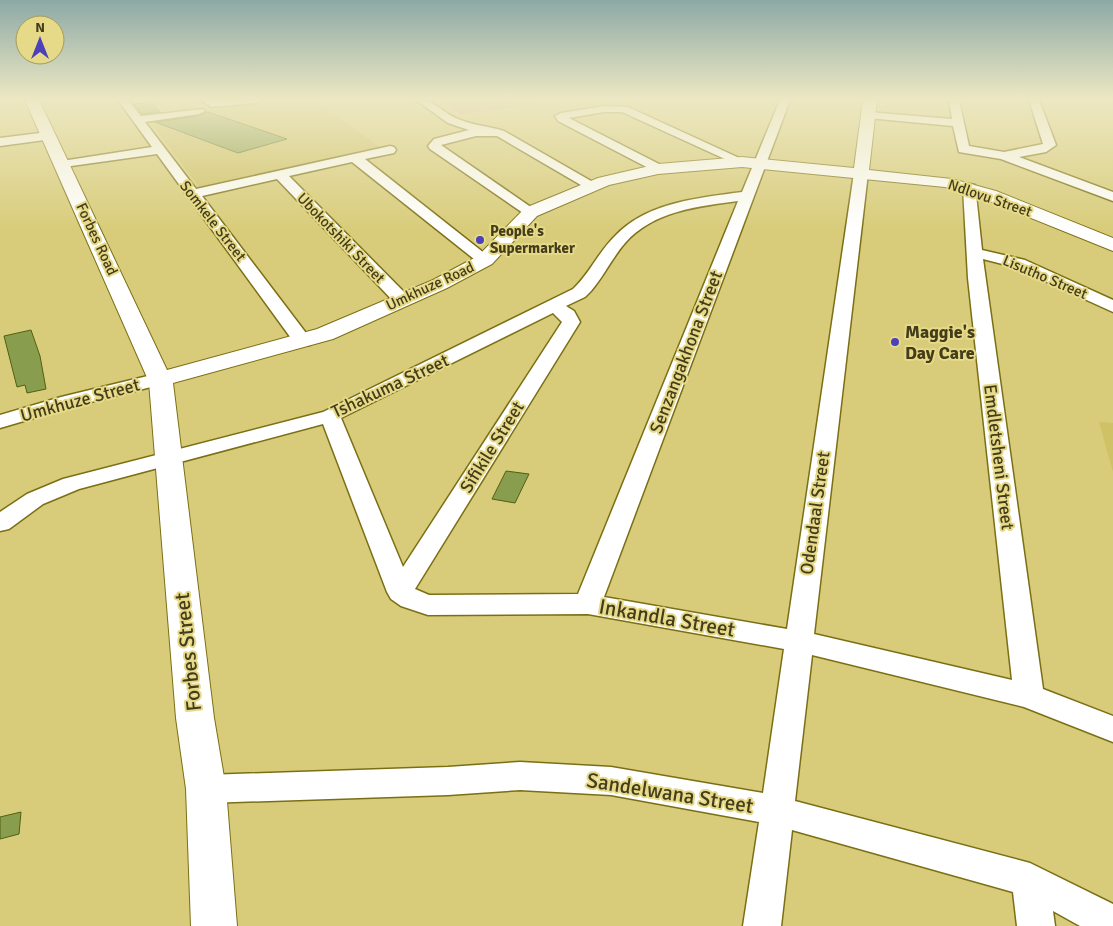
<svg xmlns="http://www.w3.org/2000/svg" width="1113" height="926" font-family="Signika,sans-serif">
	<rect width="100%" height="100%" fill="#d8cc7a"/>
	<path fill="#cfc166" d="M279,100H316L382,149L199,187L148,119Z
		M1099,422L1113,423V472Z"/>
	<path fill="#d8a491" d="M436,100H556L462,115Z"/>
	<path fill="#899d4e" stroke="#51610e" d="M151,102L160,112L142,114L134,104Z
		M208,112L287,139L238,153L155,122L199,116Z
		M31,330L40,356L46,389L27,393L25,385L17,387L4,336Z
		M506,471L529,474L515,503L492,499Z
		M21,812L19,834L0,839V817Z"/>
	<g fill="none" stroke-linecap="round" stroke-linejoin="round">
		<g stroke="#7b6f15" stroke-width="3">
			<path id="street" d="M118,100H128L141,116L203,109L205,111L199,114L145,122L196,189L390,146L394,147L396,150L394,153L365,159L493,260L485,265L479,263L352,162L289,176L408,296L411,300L408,304H396L277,179L202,196L312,341L310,345H296L157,154L57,168L56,165L57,162L62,161L152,147Z
				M201,100H262L257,103L211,107Z
				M416,100C437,100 440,112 458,119C475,126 488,126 504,131L598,185L596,188H586L497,136H476L441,145L538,212L536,215H526L430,149L428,146L434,139L469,130L448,123Z
				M780,100H790L604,597L787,629L854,173L861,169L868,173L814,634L1012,680L968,278L963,188L970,184L975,185L982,250L1025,260L1113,300V312L1014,267L983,259L1043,689L1113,716V742L1024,707L812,655L795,801L1030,863L1113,904V926H1080L1053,911L1055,926H1017L1013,892L792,830L781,926H743L759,822L611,795L520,790L448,795L206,803L194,799L189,789L194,779L206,775L448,767L520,762L611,767L763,793L784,649L588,614L428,615L401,606L391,599L387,592L323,424L79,489L43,504L9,529L0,531V512L27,494L63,479L323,412L573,289C590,273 599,251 616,235C648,202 699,198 742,192ZM738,201L578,594L429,595L415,589L580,322L574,311L566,306L585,297L591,291C604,276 612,258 625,243C653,211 699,206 738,201ZM553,313L562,322L403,567L341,418Z
				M949,100H959L969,146L1004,152L1043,144L1029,100H1039L1056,145L1046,152L1019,157L1113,192V201L1001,159L959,152L953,126L868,118L862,115L868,112L952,119Z
				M604,106L628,107L748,162L746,165H738L622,112H604L569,118L663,166L664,169L658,173L558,121L555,116L561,113Z
				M48,132L52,133V139L0,146V138Z
				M160,373L167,375L170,379L167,383L75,406L0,428V415L61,397Z"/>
		</g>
		<g stroke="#7b6f15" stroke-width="2">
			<path id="secondary" d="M25,100H39L167,370L317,329L433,280L478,256L525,208L598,178L658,164L742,157L854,168L863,100H877L869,170L952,179L996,191L1113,238V251L984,199L945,187L742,167L658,174L609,185L537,216L492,264L447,288L333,339L173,383L214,718L226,789L237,926H191L186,789L176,718L149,382Z"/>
		</g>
		<use href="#street" fill="#fff" fill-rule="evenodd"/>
		<use href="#secondary" fill="#fff" fill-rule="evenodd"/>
	</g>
	<linearGradient id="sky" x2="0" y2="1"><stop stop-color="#8da9a6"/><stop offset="0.43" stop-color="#ede8c3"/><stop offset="1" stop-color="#ede8c3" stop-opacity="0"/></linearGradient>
	<rect width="1113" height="230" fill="url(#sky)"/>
	<g fill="#4c41b8" stroke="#e6d987" stroke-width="2">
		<circle cx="480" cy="240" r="5"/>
		<circle cx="895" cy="342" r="5"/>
	</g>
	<g text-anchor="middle" stroke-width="4" stroke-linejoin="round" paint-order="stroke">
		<g font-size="15" fill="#433d1b" stroke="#e6d987">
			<text transform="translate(990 198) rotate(19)" y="5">Ndlovu Street</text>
			<text transform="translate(213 221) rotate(52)" y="5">Somkele Street</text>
			<text transform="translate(341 238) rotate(46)" y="5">Ubokotshiki Street</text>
			<text transform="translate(97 239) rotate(65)" y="5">Forbes Road</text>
			<text transform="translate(1045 277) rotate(23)" y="5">Lisutho Street</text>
			<text transform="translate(430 286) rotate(-25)" y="5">Umkhuze Road</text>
		</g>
		<g font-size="15" font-weight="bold" fill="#433d1b" stroke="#e6d987" text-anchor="start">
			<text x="490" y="236">People's<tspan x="490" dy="17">Supermarker</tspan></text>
		</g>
		<g font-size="18" font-weight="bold" fill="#433d1b" stroke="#e6d987" text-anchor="start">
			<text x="905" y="338">Maggie's<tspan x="905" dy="21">Day Care</tspan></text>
		</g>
		<g font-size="18" fill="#433d1b" stroke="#e6d987">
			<text transform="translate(686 352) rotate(-69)" y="6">Senzangakhona Street</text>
			<text transform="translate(390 386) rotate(-25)" y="6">Tshakuma Street</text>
			<text transform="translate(80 400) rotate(-15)" y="6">Umkhuze Street</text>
			<text transform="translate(492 447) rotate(-58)" y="6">Sifikile Street</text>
			<text transform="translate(999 457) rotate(83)" y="6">Emdletsheni Street</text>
			<text transform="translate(815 513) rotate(-82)" y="6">Odendaal Street</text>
		</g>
		<g font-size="21" fill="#433d1b" stroke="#e6d987">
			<text transform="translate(667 618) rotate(10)" y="7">Inkandla Street</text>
			<text transform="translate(188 652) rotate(-96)" y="7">Forbes Street</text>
			<text transform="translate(670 793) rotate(9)" y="7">Sandelwana Street</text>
		</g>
	</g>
	<g transform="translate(40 40)"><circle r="24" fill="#e6d987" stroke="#a59b5c"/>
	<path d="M0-4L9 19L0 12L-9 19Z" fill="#4c41b8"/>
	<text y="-8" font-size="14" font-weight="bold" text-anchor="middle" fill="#433d1b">N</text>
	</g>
</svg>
